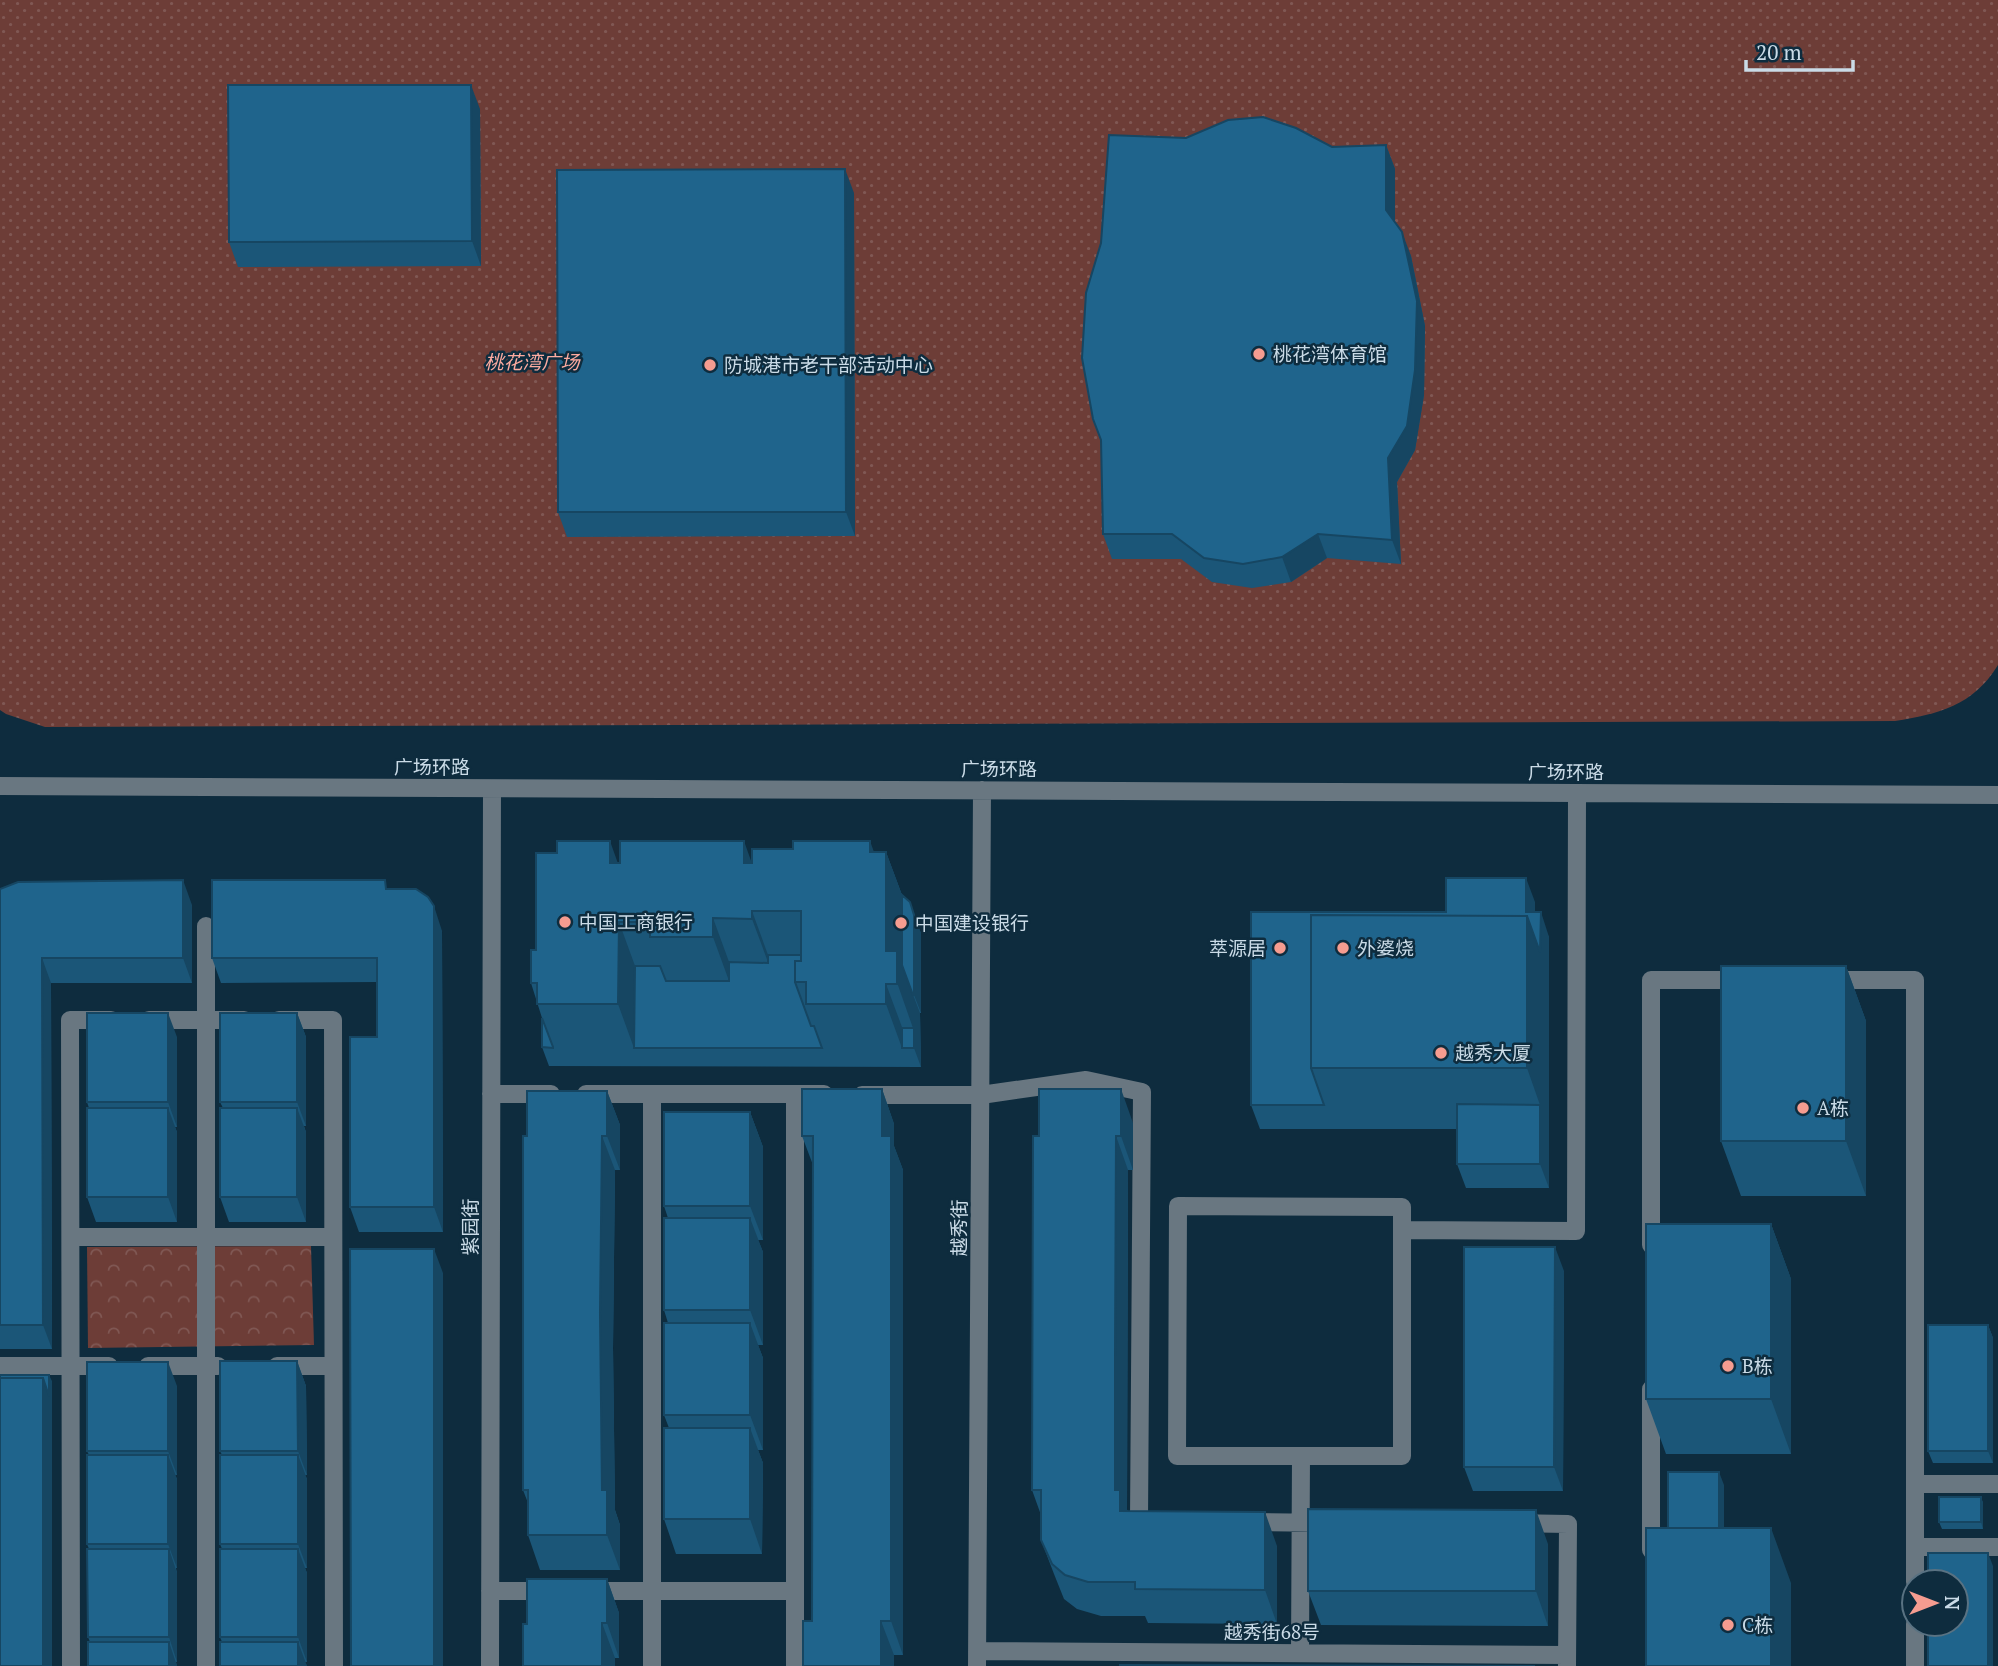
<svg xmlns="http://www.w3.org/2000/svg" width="1998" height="1666" font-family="'PT Serif','Noto Sans SC',serif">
	<defs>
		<pattern id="forest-crowns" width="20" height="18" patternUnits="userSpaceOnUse" patternTransform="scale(1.75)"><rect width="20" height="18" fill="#6d3d37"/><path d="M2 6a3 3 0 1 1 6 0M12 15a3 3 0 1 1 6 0" fill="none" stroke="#805854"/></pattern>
		<pattern id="park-dots" width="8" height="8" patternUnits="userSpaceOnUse" patternTransform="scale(1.75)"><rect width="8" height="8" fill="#6d3d37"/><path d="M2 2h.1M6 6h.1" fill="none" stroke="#805854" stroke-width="1.8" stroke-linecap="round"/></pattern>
	</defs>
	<rect width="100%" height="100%" fill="#0e2c3e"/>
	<path fill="url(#forest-crowns)" d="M311,1246L314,1345L88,1348L87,1247Z"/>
	<path fill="url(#park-dots)" d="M0,0H1998V665C1973,706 1938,714 1895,721L45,727L6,714L0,710Z"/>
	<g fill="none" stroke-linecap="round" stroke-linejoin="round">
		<path stroke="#697781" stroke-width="18" d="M0,786L1998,795
			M206,926V1666
			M1827,980H1915V1582
			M149,1020H244
			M279,1020H333L334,1666
			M491,1094H551
			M586,1094H824
			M862,1095H981L1086,1080L1142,1092L1139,1521H1153
			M71,1237H333
			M1651,1245V980H1743
			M0,1366H109
			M148,1366H218
			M277,1366H333
			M1651,1389V1550
			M1301,1456H1177L1178,1206L1402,1207V1230L1576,1231L1577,793
			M1915,1484H1998
			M1247,1522L1331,1523
			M1517,1523L1568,1524L1567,1666
			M1915,1547H1998
			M490,1591H550
			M588,1591H795
			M977,1651L1567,1655
			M1300,1653L1301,1456H1402V1230
			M71,1666L70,1020H111
			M490,1666L492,789
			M652,1666V1094
			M795,1666V1094
			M977,1666L982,790
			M1915,1666V1624"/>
	</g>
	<path fill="#1b5678" d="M480,109L481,266L238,267L229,242Z
		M1386,145L1395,169V223L1411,256L1425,326L1424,395L1415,450L1397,482L1401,564L1327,558L1291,582L1252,588L1212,582L1181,559H1112L1103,534L1332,147Z
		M854,193L855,536L567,537L558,512Z
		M874,852H886L902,895L921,933V1013H920L921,1067L549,1066L542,1047V1018L531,983L536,950L618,863H752Z
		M0,889L192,905V983H51L52,1349H0Z
		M388,889L442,931L443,1232H359L350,1207L377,1037V982L221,983L212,958Z
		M1535,902V912L1549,937V1188H1466L1457,1164V1129H1260L1251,1105L1446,912Z
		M1846,966L1866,1021V1196H1741L1721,1141Z
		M297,1013L306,1037V1126H304L306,1132V1222H229L220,1197L223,1108L220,1102Z
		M177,1037V1127H175L177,1132V1222H96L87,1197L89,1108L87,1102Z
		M882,1089L894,1124V1146L903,1170V1655H894V1666L812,1621L813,1165L802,1136Z
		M607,1091L620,1125V1170H615L613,1348L615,1510L620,1525V1570H540L528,1535V1503L523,1490L527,1136Z
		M750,1112L763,1147V1240H758L763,1252V1345H758L763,1358V1450H758L763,1463L762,1554H676L664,1519L669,1428L664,1415L668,1323L664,1310L668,1218L664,1206Z
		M1133,1123V1170H1128L1127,1510L1128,1511L1277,1546V1624L1148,1623L1145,1616H1101L1077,1609L1064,1599L1054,1574L1041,1540V1515L1032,1490L1039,1136Z
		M1771,1224L1791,1279V1454H1666L1646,1399Z
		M1564,1271L1563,1491H1473L1464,1467Z
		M1988,1325L1993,1338V1463H1933L1928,1451Z
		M297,1361L306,1386L307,1475H305L307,1479V1568H305L307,1573V1662H305L307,1666L222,1642L220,1637L222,1549L220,1544L222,1455L220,1451Z
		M177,1386V1475H175L177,1479V1568H176L177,1573V1662H176L177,1666L90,1642L88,1637L89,1549L87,1544L89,1455L87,1451Z
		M1981,1497L1983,1503V1529H1942L1939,1522Z
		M1548,1544V1626L1321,1625L1308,1591Z
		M607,1579L619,1613V1658H615L527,1624Z"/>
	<path fill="#164662" d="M471,85L480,109L481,266L472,241Z
		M1386,145L1395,169V235L1386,210Z
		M845,169L854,193L855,536L846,512Z
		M1402,232L1411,256L1425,326L1424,395L1415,450L1397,482L1401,564L1392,540L1388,458Z
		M1318,534L1327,558L1291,582L1282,557Z
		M610,841L632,903L610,863Z
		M744,841L766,903L744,863Z
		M870,841L886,885V852L909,914V984L920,1013L921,1067L914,1048V1031L886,951L870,852Z
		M1526,878L1535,902V937L1526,912Z
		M183,880L192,905V983L183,958Z
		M910,902L921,933V1013L914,995Z
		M434,906L442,931L443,1232L434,1207Z
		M752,911L775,974V981L752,919Z
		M1541,912L1549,937V977L1540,952Z
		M1527,916L1549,977V1188L1540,1164V1105L1527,1068Z
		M713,918L736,981V1000L713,937Z
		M619,922L642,985L634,1048L618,1004Z
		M42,958L51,983L52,1349L43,1325Z
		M1846,966L1866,1021V1196L1846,1141Z
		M886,984L909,1046L902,1048L886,1004Z
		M168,1013L177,1037V1127L168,1102Z
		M297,1013L306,1037V1126L297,1102Z
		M882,1089L894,1124V1146L903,1170V1655L891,1621Z
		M1121,1089L1133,1123V1170L1121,1136Z
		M607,1091L620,1125V1170L607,1136Z
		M168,1108L177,1132V1222L168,1197Z
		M297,1108L306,1132V1222L297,1197Z
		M750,1112L763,1147V1240L750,1206Z
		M602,1136L615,1170L613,1348L615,1510L620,1525V1570L607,1535L602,1490L600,1313Z
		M1116,1136L1128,1170L1127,1510L1133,1525L1120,1511L1115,1490Z
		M750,1218L763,1252V1345L750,1310Z
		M1771,1224L1791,1279V1454L1771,1399Z
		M1555,1247L1564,1271L1563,1491L1554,1467Z
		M434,1249L443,1273V1666H434Z
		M750,1323L763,1358V1450L750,1415Z
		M1988,1325L1993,1338V1463L1988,1451Z
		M297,1361L306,1386L307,1475L298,1451Z
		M168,1362L177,1386V1475L168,1451Z
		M49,1375L52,1381V1666H43V1378Z
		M750,1428L763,1463L762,1554L750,1519Z
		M168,1455L177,1479V1568L168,1544Z
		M298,1455L307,1479V1568L298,1544Z
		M1719,1472L1724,1485V1546L1719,1533Z
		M1981,1497L1983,1503V1529L1981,1522Z
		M1536,1510L1548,1544V1626L1536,1591Z
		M1265,1512L1277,1546V1624L1265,1590Z
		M1771,1528L1791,1583V1666H1771Z
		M169,1549L177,1573V1662L169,1637Z
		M298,1549L307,1573V1662L298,1637Z
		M1988,1553L1993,1566V1666H1988Z
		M607,1579L619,1613V1658L607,1623Z
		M881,1621L894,1655V1666H881Z
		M602,1623L615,1658V1666H602Z
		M169,1642L177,1666H169Z
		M298,1642L307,1666H298Z"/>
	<path fill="#1f648c" stroke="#164662" stroke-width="2" d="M228,85H471L472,241L229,242Z
		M1263,117L1296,128L1332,147L1386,145V210L1402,232L1417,301L1415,370L1407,426L1388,458L1392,540L1318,534L1282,557L1243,564L1204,558L1172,534H1103L1101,440L1093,419L1082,358L1086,293L1101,243L1109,135L1186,138L1228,120Z
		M845,169L846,512H558L557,170Z
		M557,841H610V863H620V841H744V863H752V849H793V841H870V852H886V951H897V984H886V1004H806V982H795V961H801V911H752V919L713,918V937H650V922H619L618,1004H537V983H531V950H536V853H557Z
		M1446,878H1526V912H1541L1540,952L1527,916L1311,915V1068L1324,1105H1251V912H1446Z
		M183,880V958H42L43,1325H0V889L18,882Z
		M212,880H385L386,889H416L428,897L434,906V1207H350V1037H377V958H212Z
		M902,895L910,902L914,915V995H913L902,965Z
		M1311,915L1527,916V1068H1311Z
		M768,955H801V961H795V982L811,1026H814L822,1048H634L635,966H660L666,981H729V962L768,963Z
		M1721,966H1846V1141H1721Z
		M87,1013H168V1102H87Z
		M220,1013H297V1102H220Z
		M542,1018L553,1047V1048L542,1047Z
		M902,1028H914V1048H902Z
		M802,1089H882V1136H891V1621H881V1666H803V1621H812L813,1136H802Z
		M1039,1089H1121V1136H1116L1115,1357V1490H1120V1511L1265,1512V1590L1135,1589V1582H1088L1065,1575L1052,1564L1041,1540V1490H1032L1033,1136H1039Z
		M527,1091H607V1136H602L600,1313L602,1490H607V1535H528V1490H523V1136H527Z
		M1457,1104L1540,1105V1164H1457Z
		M87,1108H168V1197H87Z
		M220,1108H297V1197H220Z
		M664,1112H750V1206H664Z
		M664,1218H750V1310H664Z
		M1646,1224H1771V1399H1646Z
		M1464,1247H1555L1554,1467H1464Z
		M350,1249H434V1666H351Z
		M664,1323H750V1415H664Z
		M1928,1325H1988V1451H1928Z
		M220,1361H297L298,1451H220Z
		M87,1362H168V1451H87Z
		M0,1375H49V1396L43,1378H0Z
		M0,1378H43V1666H0Z
		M664,1428H750V1519H664Z
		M87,1455H168V1544H87Z
		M220,1455H298V1544H220Z
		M1668,1472H1719V1528H1668Z
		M1939,1497H1981V1522H1939Z
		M1308,1509L1536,1510V1591H1308Z
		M1646,1528H1771V1666H1646Z
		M87,1549H169V1637H88Z
		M220,1549H298V1637H220Z
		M1928,1553H1988V1666H1928V1624H1956V1582H1928Z
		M527,1579H607V1623H602V1666H523V1624H527Z
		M88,1642H169V1666H88Z
		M220,1642H298V1666H220Z
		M1120,1665L1535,1666H1120Z"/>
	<g fill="#f59c90" stroke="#0e2c3e" stroke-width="2.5">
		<circle cx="1259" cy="354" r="7"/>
		<circle cx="710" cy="365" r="7"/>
		<circle cx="565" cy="922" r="7"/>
		<circle cx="901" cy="923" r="7"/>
		<circle cx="1280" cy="948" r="7"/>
		<circle cx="1343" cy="948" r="7"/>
		<circle cx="1441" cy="1053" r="7"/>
		<circle cx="1803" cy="1108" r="7"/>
		<circle cx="1728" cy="1366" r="7"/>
		<circle cx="1728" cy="1625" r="7"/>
	</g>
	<g text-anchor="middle" stroke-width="5" stroke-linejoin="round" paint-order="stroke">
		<g font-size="19" fill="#cadbe7" stroke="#0e2c3e" text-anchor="start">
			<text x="1273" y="361">桃花湾体育馆</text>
			<text x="724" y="372">防城港市老干部活动中心</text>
			<text x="579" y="929">中国工商银行</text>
			<text x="915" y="930">中国建设银行</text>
			<text x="1266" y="955" text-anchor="end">萃源居</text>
			<text x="1357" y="955">外婆烧</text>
			<text x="1455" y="1060">越秀大厦</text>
			<text x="1817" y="1115">A栋</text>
			<text x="1742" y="1373">B栋</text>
			<text x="1742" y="1632">C栋</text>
		</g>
		<g font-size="19" font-style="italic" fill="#fdaba0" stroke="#0e2c3e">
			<text x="532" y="369">桃花湾广场</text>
		</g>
		<g font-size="19" fill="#cadbe7" stroke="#0e2c3e">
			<text x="432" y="774">广场环路</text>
			<text x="999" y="776">广场环路</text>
			<text x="1566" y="779">广场环路</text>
			<text transform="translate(470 1227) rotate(-90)" y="7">紫园街</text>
			<text transform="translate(959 1228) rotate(-90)" y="7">越秀街</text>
			<text x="1272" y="1639">越秀街68号</text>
		</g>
	</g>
	<g transform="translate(1935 1603) rotate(90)"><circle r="33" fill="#0e2c3e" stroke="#597282" stroke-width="2"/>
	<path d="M0-5L12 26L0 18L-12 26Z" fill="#f59c90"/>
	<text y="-10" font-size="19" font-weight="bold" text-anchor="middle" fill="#cadbe7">N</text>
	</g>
	<path d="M1746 60v10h107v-10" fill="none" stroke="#cadbe7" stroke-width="3.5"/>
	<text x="1756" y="60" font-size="21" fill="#cadbe7" stroke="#0e2c3e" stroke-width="5" paint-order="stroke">20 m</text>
</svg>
